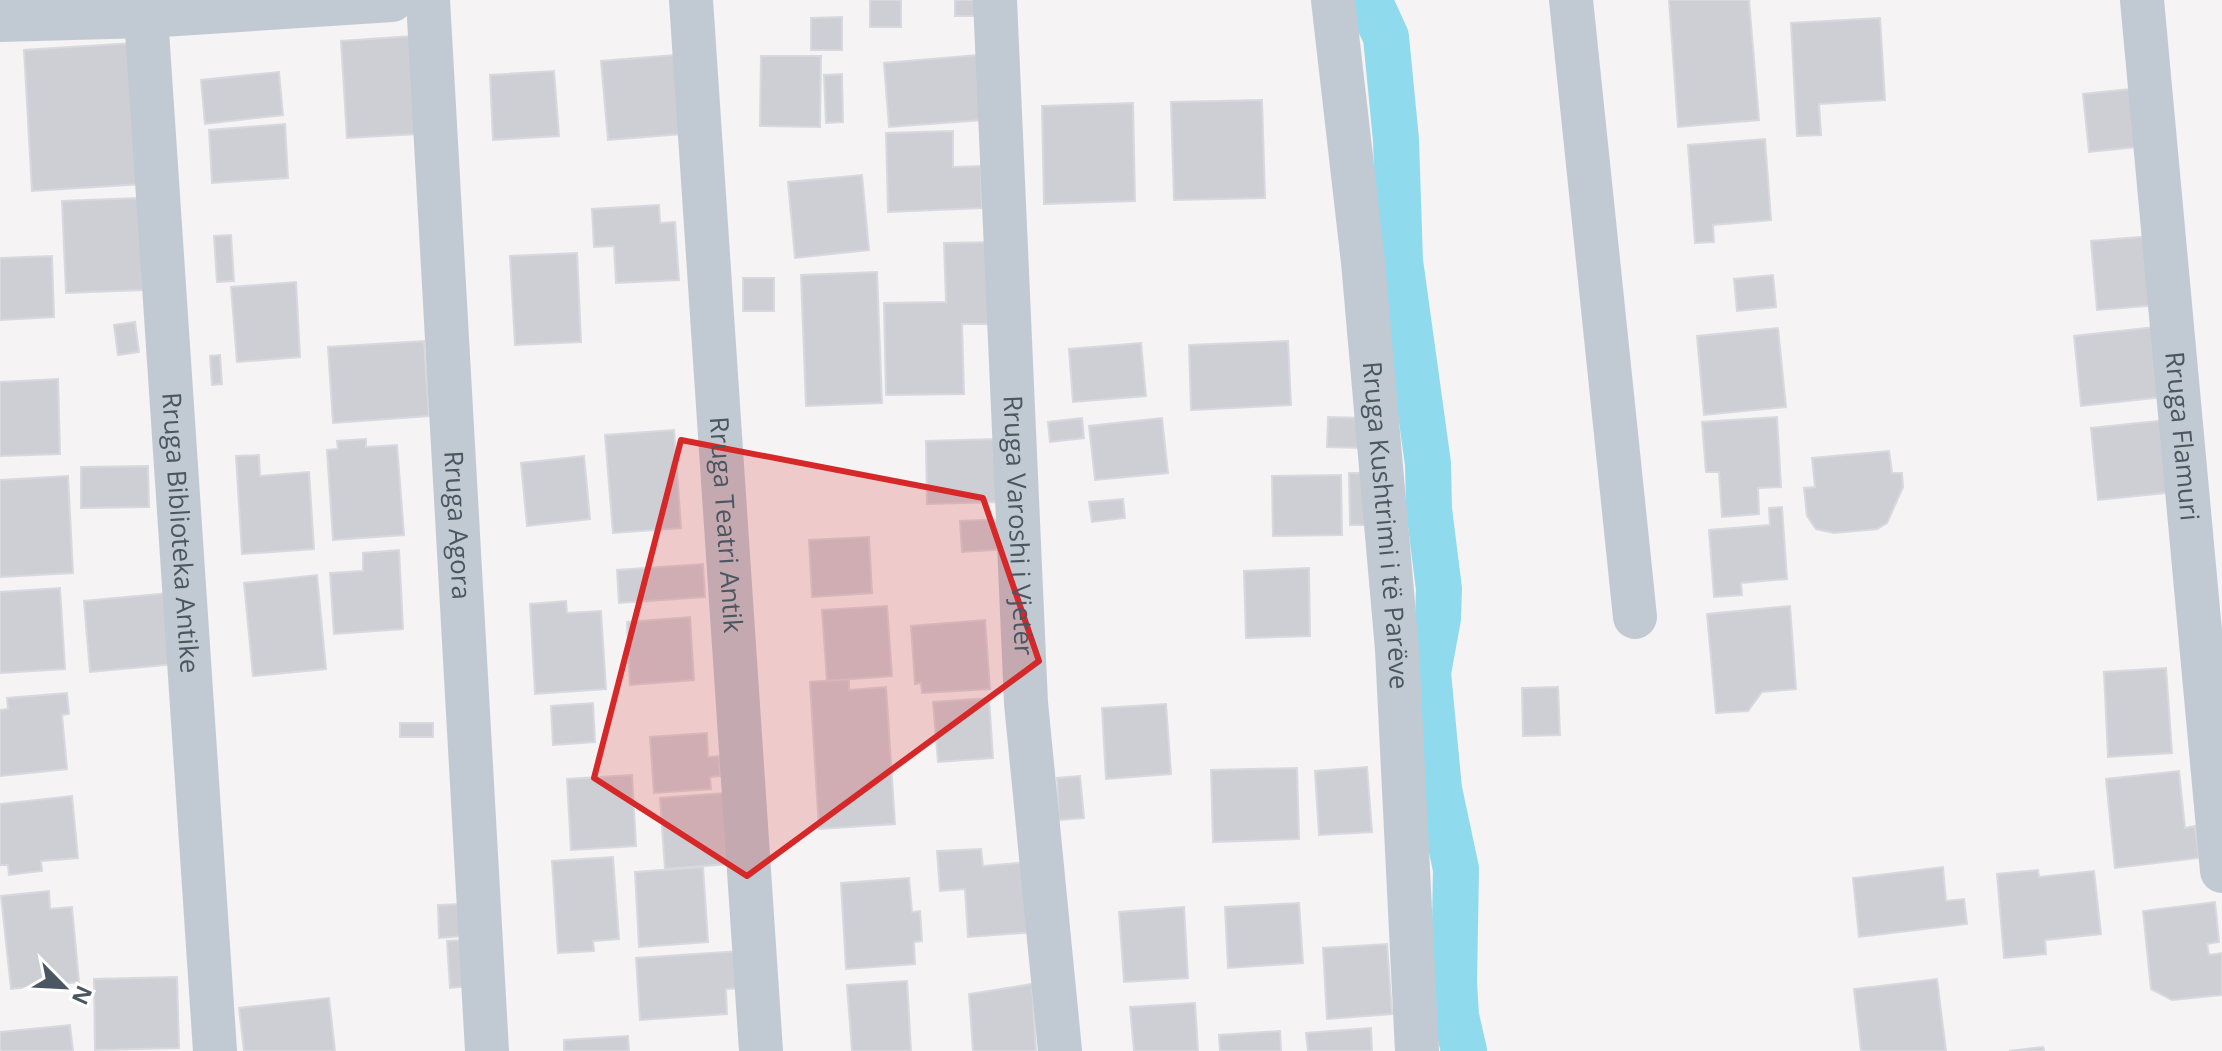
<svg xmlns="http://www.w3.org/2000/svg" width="2222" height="1051" font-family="'Open Sans',sans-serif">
	<rect width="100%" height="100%" fill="#f5f3f3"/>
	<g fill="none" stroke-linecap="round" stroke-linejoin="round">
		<path stroke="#90daee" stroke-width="46" d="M1369,0L1386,37L1396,140L1400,261L1428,464L1429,509L1439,589L1438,618L1428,673L1439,789L1456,869L1454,982L1456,1016L1464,1051"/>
	</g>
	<path fill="#cdcfd5" stroke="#d7d9de" stroke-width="2" d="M870,0H901V27H870Z
		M955,0H986V16H955Z
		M1669,0H1749L1759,120L1678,127Z
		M842,17V50H811V18Z
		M1880,18L1885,100L1819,104L1821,135L1797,136L1791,23Z
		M412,36L418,134L347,138L341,41Z
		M134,43L143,184L32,191L24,50Z
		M675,55L682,134L608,140L601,61Z
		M978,55L983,120L889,127L884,63Z
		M761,56H821L820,127L760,126Z
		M554,71L559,136L493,140L490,75Z
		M279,72L283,115L205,124L201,80Z
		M842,74L843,122L826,123L824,75Z
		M2130,89L2137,147L2089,152L2083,94Z
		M1262,100L1265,198L1174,200L1171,102Z
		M1133,103L1135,201L1044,204L1042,106Z
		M285,124L288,178L212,183L209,130Z
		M953,131V167L981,166L982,208L888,212L886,133Z
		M1765,139L1771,220L1713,225L1714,242L1695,243L1688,145Z
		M862,175L869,250L795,258L788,182Z
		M139,198L143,290L66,293L62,201Z
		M659,205L660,223L675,222L679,280L616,283L614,246L594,247L592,209Z
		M231,235L234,281L217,282L214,236Z
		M2152,236L2158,305L2097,310L2091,241Z
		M1000,242L1001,324H962L964,394L886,395L884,303L946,302L944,243Z
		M577,253L581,342L515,345L510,256Z
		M52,256L54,317L0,320V258Z
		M877,272L882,403L806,406L801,275Z
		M1773,275L1776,307L1737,311L1734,279Z
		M743,278H774V311H743Z
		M296,282L300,357L237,362L231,287Z
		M135,322L139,352L118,355L114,325Z
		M2155,327L2163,397L2081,406L2074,336Z
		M1778,328L1786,407L1704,415L1697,336Z
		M424,341L429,416L333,423L328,347Z
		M1288,341L1291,405L1191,410L1189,345Z
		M1141,343L1146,396L1073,402L1069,349Z
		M220,355L222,384L212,385L210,356Z
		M58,379L60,454L0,456V382Z
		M1328,417L1365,418L1364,448L1327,447Z
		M1777,417L1781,487L1758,488L1759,514L1722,517L1719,472H1706L1702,422Z
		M1082,418L1084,438L1050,442L1048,422Z
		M1162,418L1168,473L1095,480L1089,426Z
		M2167,420L2175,492L2098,500L2091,428Z
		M674,430L681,528L613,533L605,435Z
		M366,439V447L397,445L404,535L333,540L327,450L338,449L337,441Z
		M999,439L1001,502L927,504L926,441Z
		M1889,451L1892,473H1902L1903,487L1887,523L1877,529L1834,533L1816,529L1807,516L1804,488L1815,487L1812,458Z
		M259,455L260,476L309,472L314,549L242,554L236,456Z
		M584,456L590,519L527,526L521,463Z
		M148,466L149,507L81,508V467Z
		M1349,473H1378L1379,525H1350Z
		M1341,475L1342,535L1273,536L1272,476Z
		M68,476L73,573L0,577V480Z
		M1123,499L1125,518L1092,522L1089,502Z
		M1782,507L1787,579L1741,583L1742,595L1714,597L1709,530L1770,525L1769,508Z
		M1009,519L1010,549L962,552L960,521Z
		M869,537L872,593L812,597L809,540Z
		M399,550L403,629L334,634L330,573L363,571V553Z
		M703,564L705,597L619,603L617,570Z
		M1309,568L1310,636L1246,638L1244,571Z
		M317,575L326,669L253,676L244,583Z
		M60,588L65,669L0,673V592Z
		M169,593L175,664L90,672L84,601Z
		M566,601L567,613L601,611L606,689L535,694L530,604Z
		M887,606L892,676L827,681L822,610Z
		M1790,606L1796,689L1762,692L1748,711L1716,713L1707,614Z
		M690,617L694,680L630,685L627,622Z
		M985,620L990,689L922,693L921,683L915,684L911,626Z
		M2166,668L2172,753L2108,757L2104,672Z
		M849,679V690L886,687L895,824L819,829L810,682Z
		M1558,687L1560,735L1523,736L1522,688Z
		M67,693L69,714L62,715L67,769L0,776V710L8,709L7,698Z
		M989,698L993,758L938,762L933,702Z
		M593,703L595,742L553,745L551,706Z
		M1166,704L1171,774L1106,779L1102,708Z
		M400,723H433V737H400Z
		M707,733L708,757L719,756L720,776L710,777L711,789L654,793L650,737Z
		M1367,767L1372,832L1319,835L1315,771Z
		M1297,768L1299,839L1213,842L1211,770Z
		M2179,771L2185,828L2195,826L2199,858L2115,868L2106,779Z
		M632,775L636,846L571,850L567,779Z
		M1080,776L1084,818L1059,820L1057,778Z
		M724,793L729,864L665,869L660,798Z
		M72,796L78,858L41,861L42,871L9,875L8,865H0V804Z
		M981,849L983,866L1031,862L1035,932L968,937L965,889L940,891L937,851Z
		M613,857L619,939L593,941L594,951L558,953L552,861Z
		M703,867L708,942L639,947L635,872Z
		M1943,867L1946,901L1964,899L1967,924L1859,937L1853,878Z
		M2038,870L2039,877L2094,871L2101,934L2045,940L2046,954L2004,958L1997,874Z
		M909,878L912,912L920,911L922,941L914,942L915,964L846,969L841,883Z
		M49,891L50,909L72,907L79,982L11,989L1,896Z
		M2215,902L2219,942L2207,944L2209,955L2222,953V995L2172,1000L2151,989L2143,911Z
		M1299,903L1303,963L1228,968L1225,907Z
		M463,904L464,936L439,938L438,905Z
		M1184,907L1188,978L1124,982L1119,912Z
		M466,940L469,986L450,988L447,941Z
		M1387,944L1392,1014L1327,1019L1323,948Z
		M740,951L743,988L726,989L727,1014L640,1020L636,958Z
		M177,977L179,1048L95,1050L94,979Z
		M1937,979L1946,1051H1861L1854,989Z
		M907,981L911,1051H852L847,985Z
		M1032,984L1036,1051H973L969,994Z
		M329,998L335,1051H244L239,1008Z
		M1195,1003L1198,1051H1134L1130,1007Z
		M70,1025L73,1051H0V1032Z
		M1371,1028L1372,1051H1308L1306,1033Z
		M1280,1031L1281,1051H1220L1219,1035Z
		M628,1036L629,1051H564V1040Z
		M2043,1047L2044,1051H2009Z"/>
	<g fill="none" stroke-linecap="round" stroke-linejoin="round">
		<g stroke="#c1cad2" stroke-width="44">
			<path id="s1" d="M428,0L487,1051"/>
			<path id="s2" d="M691,0L761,1051"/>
			<path id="s3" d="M995,0L1026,703L1060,1051"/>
			<path id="s4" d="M1333,0L1363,262L1397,649L1417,1051"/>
			<path d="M1571,0L1635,617"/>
			<path id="s5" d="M2142,0L2222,871"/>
			<path id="s6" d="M146,16L215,1051"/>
			<path d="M0,20L146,16L392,0"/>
		</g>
	</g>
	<path fill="#d62828" fill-opacity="0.2" stroke="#d62828" stroke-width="6" stroke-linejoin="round" d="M681,440L983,498L1039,661L747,876L594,778Z"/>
	<g text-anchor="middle" stroke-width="6" stroke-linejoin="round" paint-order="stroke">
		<g font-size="26" fill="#4a5661" stroke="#fff">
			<text dy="9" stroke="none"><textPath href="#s5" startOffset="438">Rruga Flamuri</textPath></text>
			<text dy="9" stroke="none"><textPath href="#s4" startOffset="528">Rruga Kushtrimi i të Parëve</textPath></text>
			<text dy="9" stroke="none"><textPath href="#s1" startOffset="526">Rruga Agora</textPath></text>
			<text dy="9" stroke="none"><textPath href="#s2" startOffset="526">Rruga Teatri Antik</textPath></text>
			<text dy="9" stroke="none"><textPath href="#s3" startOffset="526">Rruga Varoshi i Vjetër</textPath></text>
			<text dy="9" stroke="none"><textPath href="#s6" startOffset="518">Rruga Biblioteka Antike</textPath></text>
		</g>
	</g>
	<g transform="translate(64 987) rotate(114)" stroke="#ffffff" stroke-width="6" paint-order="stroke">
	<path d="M0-6L14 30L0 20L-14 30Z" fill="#4a5661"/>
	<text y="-12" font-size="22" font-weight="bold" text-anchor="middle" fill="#4a5661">N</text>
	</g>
</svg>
